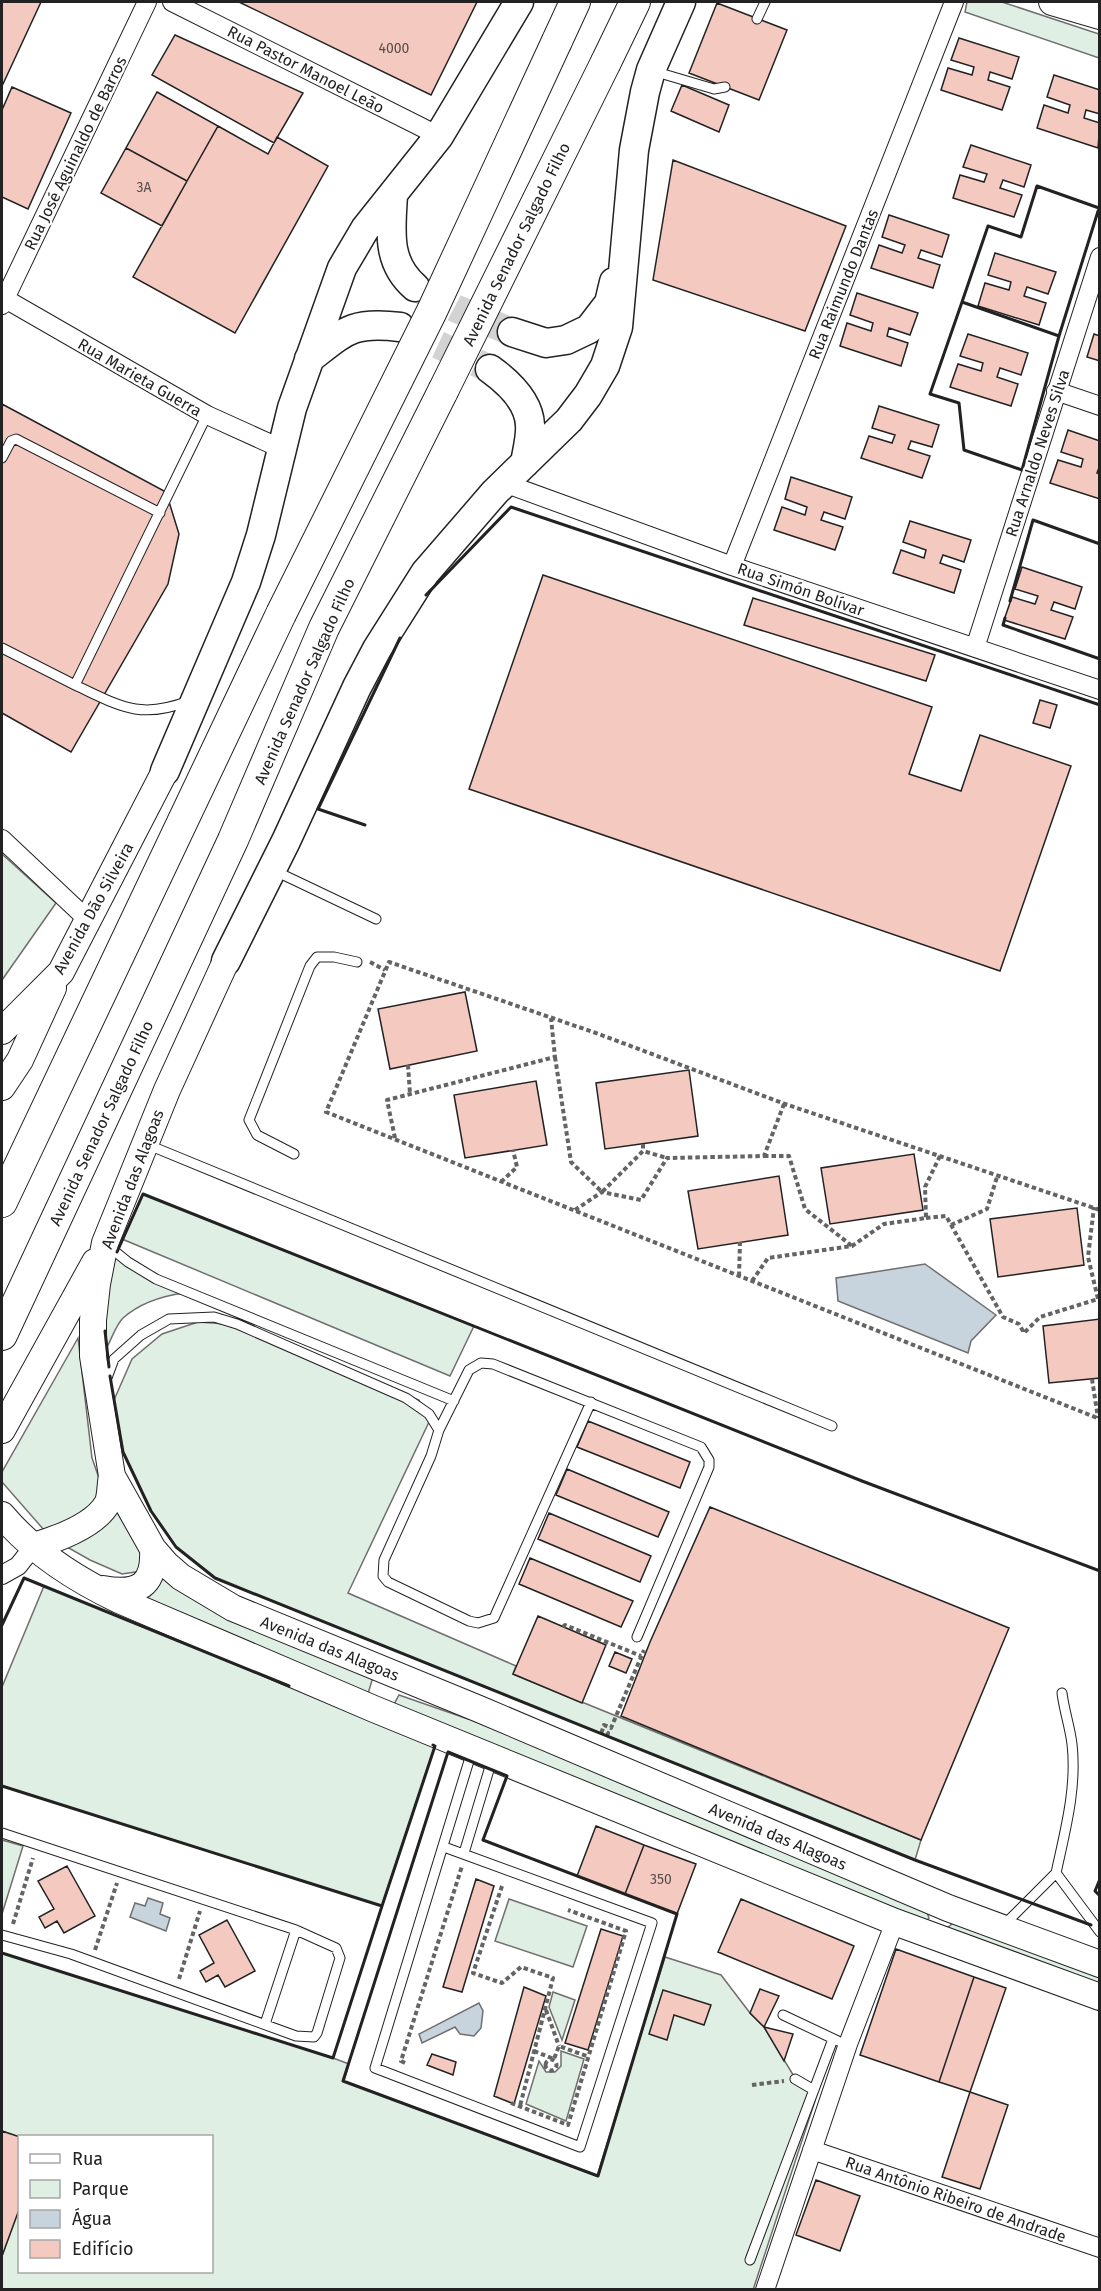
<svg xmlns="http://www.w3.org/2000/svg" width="1101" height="2291" font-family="'Fira Sans',sans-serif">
	<rect width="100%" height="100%" fill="#fff"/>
	<path fill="#e0efe3" stroke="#6f6f6f" stroke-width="1.5" d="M967,2H1002L1099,34V58L965,12Z
		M2,854L56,903L2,980Z
		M143,1194L474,1326L450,1376L122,1239Z
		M116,1253L184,1293C162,1296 140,1303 123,1318C116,1325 112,1338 107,1347L103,1308Z
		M198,1322L226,1324L419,1400L429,1422L348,1593L516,1666L513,1674L921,1840L915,1860L215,1578L176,1547L151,1511L123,1452L114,1400L132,1359L162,1334Z
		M78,1338L92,1458L101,1484L145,1560L142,1571L122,1574L90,1560L51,1538L2,1482V1472Z
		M165,1577L373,1677L367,1697L143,1596Z
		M44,1586L435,1746L382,1906L2,1786V1687Z
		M399,1695L468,1719H484L925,1907L929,1918L922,1928L392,1708Z
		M2,1840L23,1846L2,1914Z
		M509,1899L587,1926L573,1967L495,1941Z
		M960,1918L1099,1970V1988L949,1936L948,1927Z
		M2,1953L333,2058L349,2064L344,2081L597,2176L665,1957L721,1975L750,2013L764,2027L795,2078H797L815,2101L753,2290L2,2289V2256L19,2207L20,2272H212V2136L19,2137L2,2131Z
		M553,1992L575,2000L562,2040L549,2007Z
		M561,2051L584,2059L566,2121L526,2104L539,2061L546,2072H555L561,2066Z"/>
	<path fill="#c7d3dd" stroke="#6f6f6f" stroke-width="1.5" d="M925,1264L996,1315L971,1341L968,1353L838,1301L836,1278Z
		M148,1898L163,1903L160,1914L170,1918L166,1931L130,1917L135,1903L145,1906Z
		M479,2003L483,2011L481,2028L474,2036L460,2034L455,2027L422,2043L419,2034Z"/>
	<path fill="#f3c9c0" stroke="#222" stroke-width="1.5" d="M2,2H41L3,84L2,83Z
		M239,2H477L431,95Z
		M717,3L787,30L759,100L689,73Z
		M175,35L303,93L274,143L152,75Z
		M959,38L1019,57L1012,79L990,72L988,80L1010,87L1002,110L941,90L948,68L972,75L974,67L951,60Z
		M1054,75L1100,90V114L1086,110L1084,118L1100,123L1098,148L1037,128L1044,105L1068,113L1070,105L1047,97Z
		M682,85L729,105L719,132L671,111Z
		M12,87L71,113L28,209L2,197V110Z
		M157,92L218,126L187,181L126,148Z
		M218,126L268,154L277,137L328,166L235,333L133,277Z
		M971,145L1031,165L1024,187L1003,180L1000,188L1022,195L1014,217L953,198L960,175L984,182L987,174L963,167Z
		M126,148L187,181L162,226L101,193Z
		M673,160L846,226L805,331L653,280Z
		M889,215L949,235L942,257L921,250L918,258L940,265L933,288L871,268L879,245L902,253L905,245L882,237Z
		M995,253L1056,272L1048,294L1027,287L1024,296L1046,303L1039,325L978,306L985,283L1009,290L1011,282L988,275Z
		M857,293L918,313L910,335L889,328L887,336L908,343L901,366L840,346L847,323L871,331L873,323L850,315Z
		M968,334L1028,353L1021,375L1000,368L997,377L1018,384L1011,406L950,387L958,364L981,371L983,363L960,356Z
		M1094,334L1100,336V361L1087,357Z
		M2,404L166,492L179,534L168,584L71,752L2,713Z
		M879,406L939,425L932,447L911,441L908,449L930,456L922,478L861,458L869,436L892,443L895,435L872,428Z
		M1068,430L1100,441V465L1097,473L1100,474V499L1050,483L1058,460L1081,467L1083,459L1061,452Z
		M791,477L852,497L845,519L824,512L821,520L843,527L835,550L774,530L782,507L805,515L807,507L785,499Z
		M910,521L971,540L964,562L943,555L940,563L961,570L954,593L893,573L901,550L924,558L926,550L903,542Z
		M1022,567L1082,587L1075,609L1054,602L1051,610L1073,617L1065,639L1004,620L1012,597L1035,604L1038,596L1015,589Z
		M543,575L932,707L909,774L961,791L980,735L1071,766L1000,971L469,789Z
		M753,598L935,655L926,681L744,625Z
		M1040,700L1057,705L1050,728L1033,723Z
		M465,992L477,1051L390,1069L378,1009Z
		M689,1070L698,1136L605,1149L596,1083Z
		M536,1081L547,1145L465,1158L454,1095Z
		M914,1154L923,1210L830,1224L821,1168Z
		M779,1176L788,1235L698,1249L688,1191Z
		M1077,1208L1084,1265L998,1277L990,1219Z
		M1100,1319V1378L1049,1383L1043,1326Z
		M588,1421L690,1462L680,1488L577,1447Z
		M567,1469L669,1512L658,1537L556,1495Z
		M710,1507L1009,1628L921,1840L621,1716L650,1642Z
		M549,1513L651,1556L640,1582L538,1539Z
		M530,1558L633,1601L621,1627L519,1584Z
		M538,1616L606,1645L582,1703L513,1674Z
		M615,1652L632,1659L626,1673L609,1666Z
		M596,1826L644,1845L625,1894L577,1876Z
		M644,1845L696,1864L677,1914L625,1894Z
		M67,1866L95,1916L64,1933L57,1921L45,1928L39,1917L54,1909L38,1881Z
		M476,1879L494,1886L462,1992L443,1987Z
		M741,1899L854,1946L832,1999L718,1952Z
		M227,1920L255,1971L225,1987L218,1975L206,1982L200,1971L214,1963L199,1935Z
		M601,1929L623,1936L588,2050L565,2043Z
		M896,1949L974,1977L939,2082L860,2055Z
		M974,1977L1006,1988L970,2092L939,2082Z
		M524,1987L546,1996L514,2104L494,2096Z
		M760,1989L779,1996L764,2027L750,2013Z
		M663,1990L711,2005L704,2025L674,2015L667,2040L649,2034Z
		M764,2027L793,2034L784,2061Z
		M432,2054L456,2062L453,2075L427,2065Z
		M970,2092L1008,2105L980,2189L942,2177Z
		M2,2131L20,2137V2207L2,2256Z
		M816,2180L860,2196L840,2251L796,2235Z"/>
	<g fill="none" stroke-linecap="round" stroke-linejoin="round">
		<path stroke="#d3d3d3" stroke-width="28" stroke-dasharray="28 14" stroke-linecap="butt" d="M417,288L457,309L512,332
			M400,327L490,369"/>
		<g stroke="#222" stroke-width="11">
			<path id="service" d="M757,19L765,2
				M653,71L714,89L725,87
				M2,458L11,441L16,439L160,513
				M2,648L75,685L207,415
				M75,685C120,706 139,720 189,701
				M273,870L376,919
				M146,1144L832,1426
				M294,1154L257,1135L249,1120L310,966L317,957H334L357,962
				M107,1245L128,1262L156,1279L454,1401
				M105,1383L114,1359L141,1335L169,1319L214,1317L237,1324L406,1398L429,1414L439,1430
				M591,1402L494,1618L478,1623L469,1621L388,1582L383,1576L384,1560L431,1456L439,1430L469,1370L481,1363L493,1364L701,1447L709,1460V1467L637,1637
				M1062,1693C1064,1710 1070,1727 1072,1744C1077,1788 1065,1831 1056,1873L1100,1932
				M2,1833L296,1930L336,1948L340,1958L317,2033L314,2037L296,2036L71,1954L2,1935
				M444,1847L652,1923L580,2147L375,2068L472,1751
				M464,1853L492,1760
				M1003,1926L1056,1873
				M783,2015L838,2041
				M265,2024L296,1930
				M795,2079L814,2090
				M750,2260L833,2039"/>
		</g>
		<g stroke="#222" stroke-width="20">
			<path id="minor" d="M172,2L439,136
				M2,297L207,415L282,449
				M2,305L147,2
				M1056,391L1100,406
				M504,483L732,566L1100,690
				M732,566L954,2
				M975,648L1100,257
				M2,839L88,920
				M2,1575L18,1566L34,1546
				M812,2150L1100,2248
				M765,2290L848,2044L895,1922"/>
		</g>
		<g stroke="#222" stroke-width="28">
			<path id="secondary" d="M1052,2L1100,16
				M226,961L167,1090L105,1243L97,1284L93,1320V1356L112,1476L153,1549L166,1564L181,1577L233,1608L479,1709L948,1908L1100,1964
				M2,1031L61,972L165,771
				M2,1087L20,1060L53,988
				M2,1430L95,1262
				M2,1515C33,1552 75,1579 119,1600L374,1709L895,1922L1100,1997
				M34,1546C57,1539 94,1526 107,1504C111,1497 110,1484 112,1476
				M103,1589C138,1595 155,1586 153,1549"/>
		</g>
		<g stroke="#222" stroke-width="31">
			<path id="primary" d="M393,195C391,230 386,262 415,287
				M512,332L546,343L566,340L589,329L609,303L614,282
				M309,359C345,331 352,321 400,327
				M490,369C508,382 529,401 530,425C531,437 527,451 525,463
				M165,771L246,582L261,535L292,408L342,268L365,229L439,136L519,2
				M226,961L286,841L357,687L377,649L425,573L495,492L569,420L588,395L605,366L618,327L634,150L645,92L651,70L681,2"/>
		</g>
		<g stroke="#222" stroke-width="32">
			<path id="trunk" d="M557,41L575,2
				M606,62L635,2
				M2,1202L281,614
				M2,1335L233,840L324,628L443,391"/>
		</g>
		<path stroke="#646464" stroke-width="4" stroke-dasharray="4.5 3" stroke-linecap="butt" d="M370,962L385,970
			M555,1057L571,1162L602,1192L643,1151L667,1158
			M408,1065L410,1094
			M395,1138L387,1100L555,1057L551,1018
			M643,1144V1151
			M764,1156H789L805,1209L852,1246
			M501,1182L517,1167L513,1150
			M575,1210L602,1192L641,1200L667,1158L764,1156L784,1104
			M1100,1210L785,1104L596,1033L389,962L326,1112L1100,1419
			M926,1218L946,1216L1003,1317L1019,1324L1024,1333L1040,1317L1098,1299L1088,1257L1094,1207
			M951,1225L987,1209L997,1177
			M739,1276L740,1242
			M752,1281L768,1258L852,1246L884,1224L926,1218L925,1187L940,1156
			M1092,1379L1098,1418
			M563,1627L565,1625L641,1656
			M607,1736L608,1733L602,1731L604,1725L611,1728L644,1650
			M502,1886L473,1973L502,1983L521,1967L553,1978L520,2106
			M13,1924L33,1858
			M95,1950L117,1883
			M179,1979L200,1911
			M546,2010L559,2046
			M534,2051L554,2059L559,2046L589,2057
			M545.5 2065a5.5 5.5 0 1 1 11 0a5.5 5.5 0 1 1-11 0Z
			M405,2063L401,2061L462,1866
			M752,2085L784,2081
			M511,2103L568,2125L626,1931L568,1910"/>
		<use href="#service" stroke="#fff" stroke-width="9"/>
		<use href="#minor" stroke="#fff" stroke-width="18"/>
		<use href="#secondary" stroke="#fff" stroke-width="26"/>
		<use href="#primary" stroke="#fff" stroke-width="28"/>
		<use href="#trunk" stroke="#fff" stroke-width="30"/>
		<g stroke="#222" stroke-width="32" stroke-linecap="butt">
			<path id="trunk-bridge" d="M443,391L606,62
				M281,614L432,311L557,41"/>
		</g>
		<use href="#trunk-bridge" stroke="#fff" stroke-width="30"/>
		<path stroke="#222" stroke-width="3" d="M1037,186L1099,208L1059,336L962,302L988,226L1021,237Z
			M962,302L930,394L959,403L964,450L1022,470L1059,336
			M426,595L511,507L1100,705
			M1010,601L1033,520L1100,544
			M1005,618L1003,625L1100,659
			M365,825L318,809L400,638
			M117,1252L143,1194L862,1481L1100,1571
			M105,1331L109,1367
			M110,1376L123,1452L151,1511L176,1547L215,1578L915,1860L1091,1925
			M2,1625L24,1578L289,1686
			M448,1752L507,1776L483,1840L677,1914L598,2176L343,2081Z
			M2,1786L382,1906L435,1746L433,1745
			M1100,1879L1095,1891L1100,1896
			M2,1953L333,2058L382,1906"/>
	</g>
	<g text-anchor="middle" stroke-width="4.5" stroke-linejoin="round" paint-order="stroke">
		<g font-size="14" fill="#564c4a">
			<text x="394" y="53">4000</text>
			<text x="144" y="192">3A</text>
			<text x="661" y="1884">350</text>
		</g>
		<g font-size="16" fill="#222" stroke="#fff">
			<text transform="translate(306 69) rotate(27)" y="6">Rua Pastor Manoel Leão</text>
			<text transform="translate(75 153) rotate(-64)" y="6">Rua José Aguinaldo de Barros</text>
			<text transform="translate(516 244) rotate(-64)" y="6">Avenida Senador Salgado Filho</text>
			<text transform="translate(843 284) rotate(-68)" y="6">Rua Raimundo Dantas</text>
			<text transform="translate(140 377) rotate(30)" y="6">Rua Marieta Guerra</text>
			<text transform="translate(1037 453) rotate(-72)" y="6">Rua Arnaldo Neves Silva</text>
			<text transform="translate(801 589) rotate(19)" y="6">Rua Simón Bolívar</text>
			<text transform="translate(304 681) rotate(-66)" y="6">Avenida Senador Salgado Filho</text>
			<text transform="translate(93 908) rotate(-61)" y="6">Avenida Dão Silveira</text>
			<text transform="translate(101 1123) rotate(-65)" y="6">Avenida Senador Salgado Filho</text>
			<text transform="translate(132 1179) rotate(-69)" y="6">Avenida das Alagoas</text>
			<text transform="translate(330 1648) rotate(22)" y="6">Avenida das Alagoas</text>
			<text transform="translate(778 1836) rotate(23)" y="6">Avenida das Alagoas</text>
			<text transform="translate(956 2199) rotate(19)" y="6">Rua Antônio Ribeiro de Andrade</text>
		</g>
	</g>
	<rect width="1101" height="2291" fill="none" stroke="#222222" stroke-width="6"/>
	<rect x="18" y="2135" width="195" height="138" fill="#ffffff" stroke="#a7a7a7" stroke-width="1.5"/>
	<rect x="30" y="2154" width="30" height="9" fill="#ffffff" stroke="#a7a7a7" stroke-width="1.5"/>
	<text x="72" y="2165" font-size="18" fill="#222222">Rua</text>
	<rect x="30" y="2180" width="30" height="18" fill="#e0efe3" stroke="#a7a7a7" stroke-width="1.5"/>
	<text x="72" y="2195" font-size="18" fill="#222222">Parque</text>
	<rect x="30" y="2210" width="30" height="18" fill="#c7d3dd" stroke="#a7a7a7" stroke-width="1.5"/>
	<text x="72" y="2225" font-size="18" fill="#222222">Água</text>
	<rect x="30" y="2240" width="30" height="18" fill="#f3c9c0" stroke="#a7a7a7" stroke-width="1.5"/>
	<text x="72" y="2255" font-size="18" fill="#222222">Edifício</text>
</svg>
